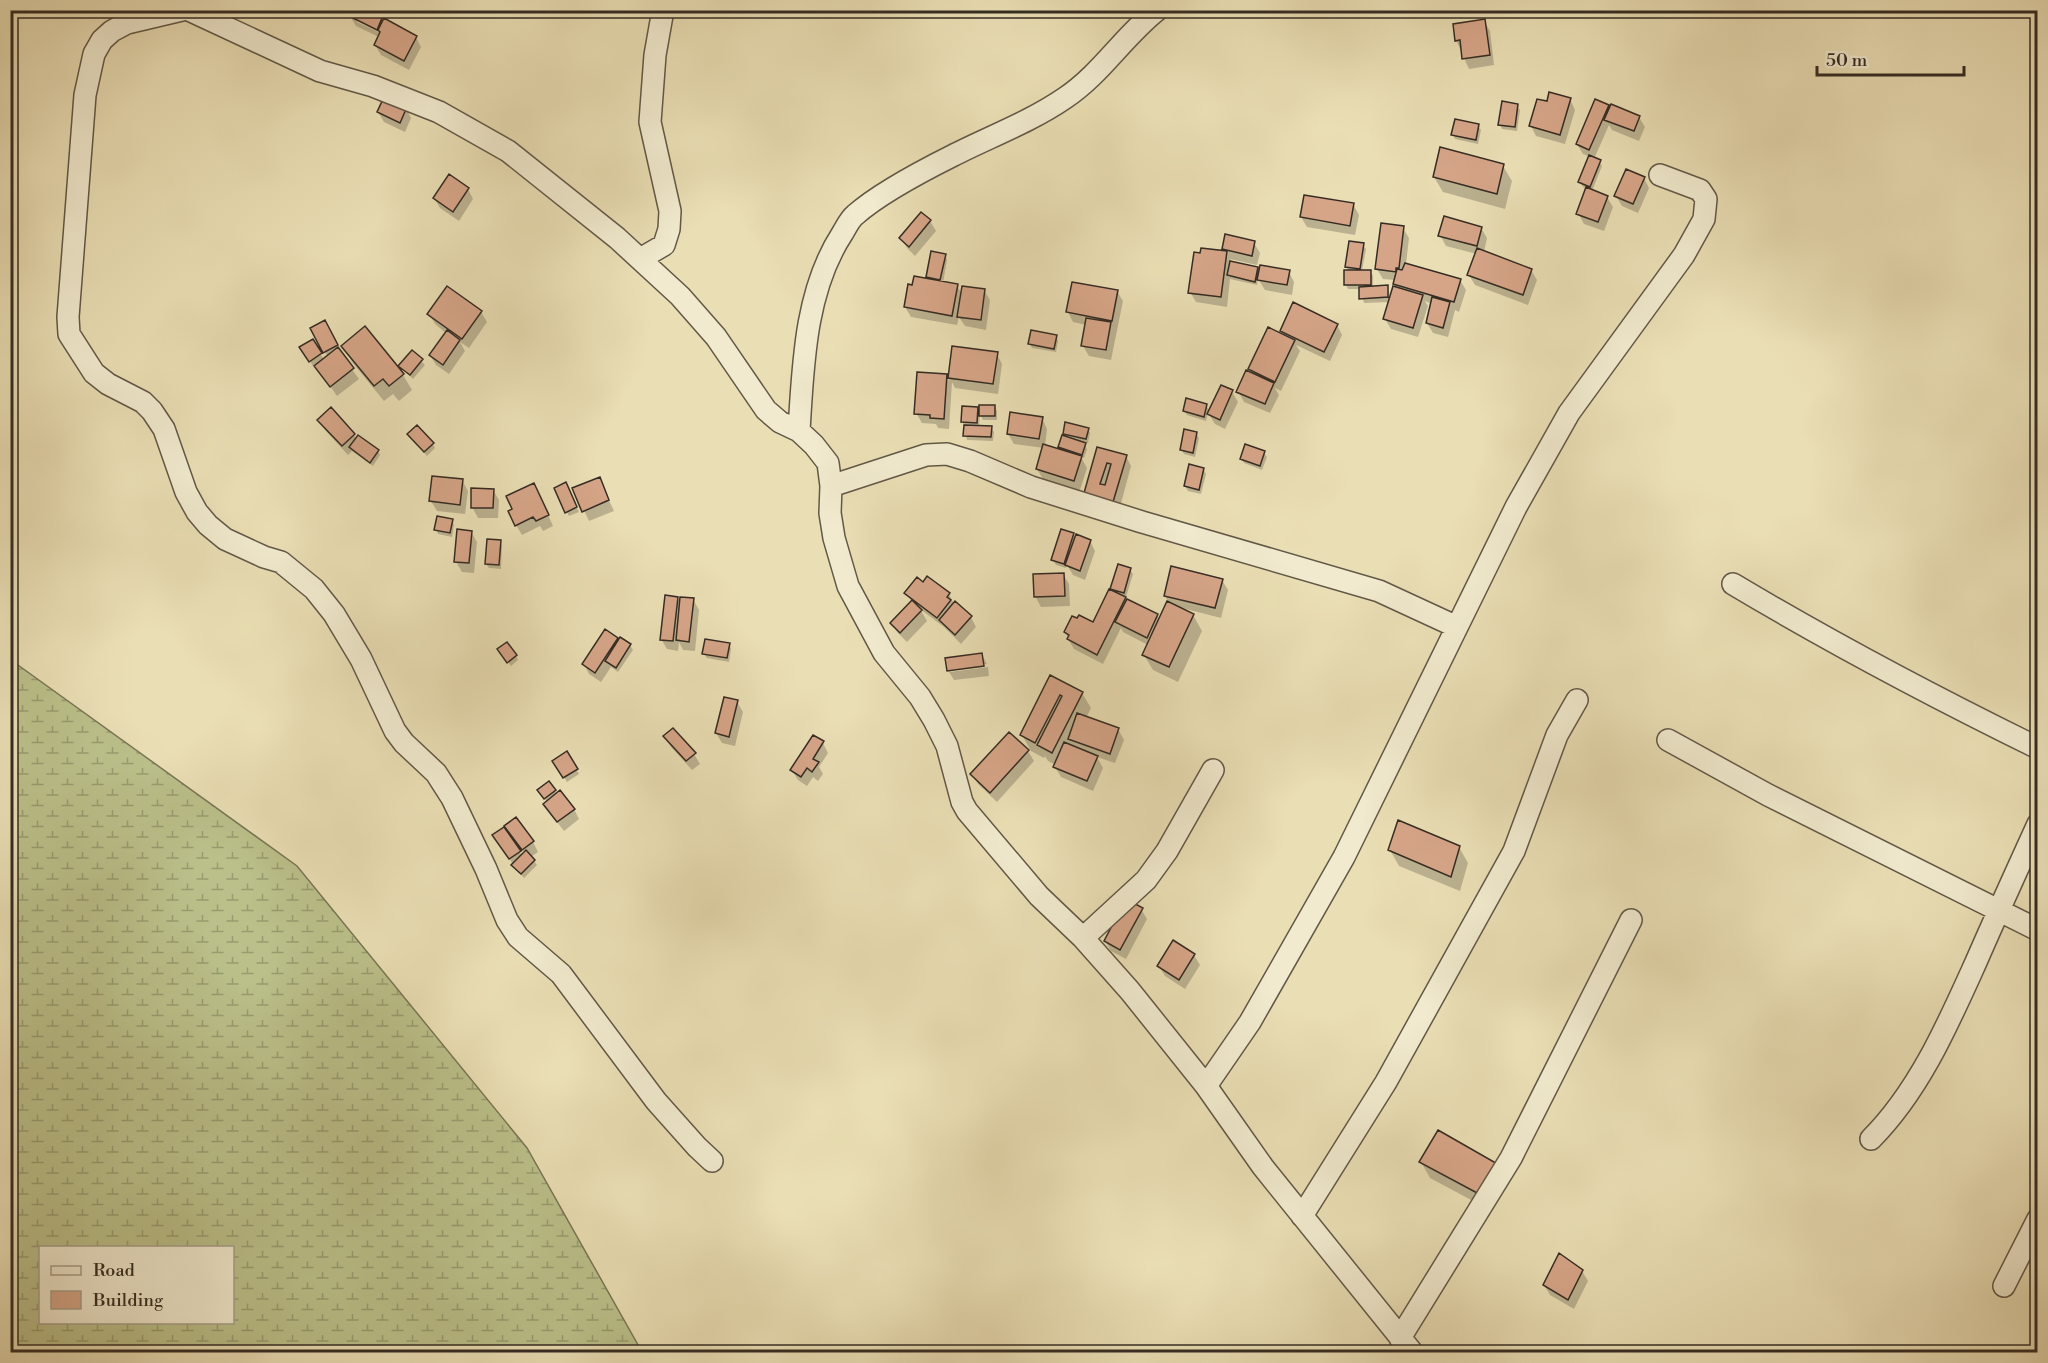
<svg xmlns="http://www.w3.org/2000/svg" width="2048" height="1363" font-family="'Libre Bodoni',serif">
	<defs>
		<pattern id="wetland-marsh" width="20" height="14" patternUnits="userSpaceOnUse" patternTransform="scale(1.5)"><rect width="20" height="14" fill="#bbc08a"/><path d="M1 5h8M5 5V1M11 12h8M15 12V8" fill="none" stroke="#999c70"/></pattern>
	</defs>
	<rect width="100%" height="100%" fill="#eadeb4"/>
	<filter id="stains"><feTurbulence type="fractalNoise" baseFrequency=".00333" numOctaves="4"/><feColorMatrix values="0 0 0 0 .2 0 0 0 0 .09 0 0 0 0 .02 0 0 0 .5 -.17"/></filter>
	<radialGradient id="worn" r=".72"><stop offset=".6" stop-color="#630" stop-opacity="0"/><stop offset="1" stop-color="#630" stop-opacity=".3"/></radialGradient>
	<path fill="url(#wetland-marsh)" stroke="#787656" stroke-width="1.5" fill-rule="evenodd" d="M11,660L297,866L527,1148L642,1352H11ZM40,1248H232V1322H40Z"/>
	<path fill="#0003" fill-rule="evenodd" d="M353,10H376L373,16L381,19L383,23L416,37L421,47L409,70L381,55L375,45L379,37L356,26L350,16ZM357,18L384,31L383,34L357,22Z
		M1408,10H1437V17H1411Z
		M1484,21L1490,31L1494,65L1469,69L1456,40Z
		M1570,99L1575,110L1565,144L1536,136L1531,126L1548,103Z
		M1517,106L1520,110L1517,131L1502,129L1500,124Z
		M1608,106L1610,110L1639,117L1645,127L1639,141L1612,130L1609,125L1594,159L1599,161L1602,166L1592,191L1607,197L1613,207L1604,231L1584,224L1578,213L1587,189L1583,187L1580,182L1590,157L1583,154L1577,144Z
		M406,108L411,118L405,132L384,122L378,112Z
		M1478,126L1481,130L1478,144L1455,139L1453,135Z
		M1503,166L1512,181L1505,209L1443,192L1434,177Z
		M1644,178L1649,188L1638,213L1622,206L1616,196Z
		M468,189L473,199L459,221L440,208L434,198Z
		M1353,204L1359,215L1355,235L1307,227L1301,217Z
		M921,214L930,221L936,231L915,256L907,248L901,238Z
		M1403,228L1409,238L1406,264L1460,280L1466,290L1459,312L1455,310L1448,337L1433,333L1427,323L1432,304L1425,301L1428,306L1418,337L1391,329L1385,319L1390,302L1364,303L1360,289H1348L1346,285L1349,272L1346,266L1363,245L1366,249L1362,271H1370L1373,276V288L1387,287L1389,291L1390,300L1397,289L1394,284L1395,280L1383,279L1377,269Z
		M1481,228L1487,238L1484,252L1531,270L1537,280L1528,305L1475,285L1469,275L1477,254L1446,246L1440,235Z
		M1254,243L1260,253L1257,265L1230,259L1233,263L1257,269L1260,274L1289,272L1294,282L1292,295L1265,290L1258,279L1257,285L1230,279L1227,307L1196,302L1190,292L1226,252L1223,249Z
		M945,255L947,260L943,283L957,286L962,294L984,290L990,300L986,330L965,326L959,317L957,325L911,317L905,307L930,280L928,277Z
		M1117,291L1123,301L1111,360L1089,356L1083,346L1086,325L1073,322L1068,312Z
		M481,312L487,322L469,348L460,342L465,351L449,374L436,365L430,355L446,333L435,324L429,314Z
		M324,322L341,354L359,379L337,396L315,364L313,366L301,347L313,341L324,360L328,357L312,328Z
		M1337,325L1342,335L1330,361L1296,345L1300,351L1281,391L1275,388L1279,395L1270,413L1244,402L1238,391L1254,376L1250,369L1285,337L1281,331Z
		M1056,336L1058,341L1056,352L1032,348L1030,344Z
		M343,346L403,375L412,390L399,401L393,394L384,401L352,362Z
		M953,347L997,354L1002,364L998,394L955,388L952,382L949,429L938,428L936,424L922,423L916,413L946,376L949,381Z
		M412,352L425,365L413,379L400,366Z
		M1232,392L1238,402L1225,429L1215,424L1208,413L1206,421L1187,415L1184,411L1206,405L1210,412Z
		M995,407L997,411V420H983L980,414L979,427L991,428L994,432L993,441L967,440L963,422L977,408L981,414Z
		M1042,418L1047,429L1045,446L1063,452L1060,447L1067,438L1064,434L1088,429L1090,433L1088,443L1083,442L1087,449L1084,458L1081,457L1087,468L1080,490L1043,479L1037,469L1044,448L1014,444L1008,434Z
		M319,420L354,435L356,439L378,451L380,455L373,466L352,451L348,455L325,430Z
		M1196,433L1199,438L1195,457L1184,454L1182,450Z
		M412,439L433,444L435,448L427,456Z
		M1098,448L1126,456L1131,466L1119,511L1091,503Z
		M1264,453L1267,457L1262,470L1244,463L1241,459Z
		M1203,469L1206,474L1201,494L1188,491L1185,486Z
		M599,479L614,511L589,521L574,489Z
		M462,480L468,491L465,514L437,511L431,501Z
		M568,489L579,512L569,516L567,512Z
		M493,490L499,500L498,518H478L472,507Z
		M539,495L553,526L543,531L540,526L522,535L516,525Z
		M452,520L454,525L452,537L438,534L436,530Z
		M471,532L477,542L474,573L462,572L456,562Z
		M1073,534L1076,540L1090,541L1095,551L1085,580L1073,575L1067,565L1066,568L1056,565L1053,560Z
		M500,541L502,546L501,569L489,568L486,564Z
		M1130,570L1133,574L1126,597L1123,596L1126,600L1157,615L1160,620L1170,605L1165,596L1222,580L1228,590L1221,618L1182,608L1193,615L1202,631L1178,682L1153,670L1144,655L1148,645L1123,632L1121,628L1103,664L1074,649L1068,639L1066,632L1094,624L1115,593L1112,589Z
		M1063,574L1069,584L1070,606L1041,607L1035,596Z
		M906,593L949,594L954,604L971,617L976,627L961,644L944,627L920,609L927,621L907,642L898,633L892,623L912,602Z
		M677,598L681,604L693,599L699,610L695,651L683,650L679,642L678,651L667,649L661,639Z
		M617,639L619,642L621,639L630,645L633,650L618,672L611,667L601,682L589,674L584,664Z
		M729,644L731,649L729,662L707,658L704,654Z
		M502,654L516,656L518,660L511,666Z
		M982,655L987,664L950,669V672L988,667L989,676L954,680L948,670L947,659Z
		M1051,677L1082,693L1091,708L1086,718L1118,729L1124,740L1115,763L1097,757L1103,768L1093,791L1061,777L1055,767L1056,765L1048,761L1045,756L1044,758L1031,751L1022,735Z
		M737,702L743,712L735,746L722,743L716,733Z
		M665,737L694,754L700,764L692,770L671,747Z
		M823,743L828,753L819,767L823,774L818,781L813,777L807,786L798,780L792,770Z
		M1028,751L1034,761L997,802L978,784L972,774Z
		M567,753L579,774L567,782L554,761Z
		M554,791L574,809L579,819L564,831L551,814L545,804L547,802L542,795Z
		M506,826L533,842L538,852L531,857L537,865L524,878L516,869L497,840L514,841ZM517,843L525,853L522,856L515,845Z
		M1459,847L1468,863L1460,891L1399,866L1390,850Z
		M1141,909L1147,919L1126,959L1111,951L1105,941Z
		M1194,955L1200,965L1185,989L1165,976L1159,966Z
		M1421,1162L1500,1167L1509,1183L1488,1209L1430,1178Z
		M1582,1271L1588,1281L1574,1309L1550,1295L1544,1285Z"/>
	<path fill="#d6a588" stroke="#352c23" stroke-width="1.5" fill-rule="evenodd" d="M351,10H366L382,18L377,30L349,16Z
		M384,18L417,36L404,61L374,45L380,32L378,30Z
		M1485,19L1490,55L1462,59L1460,40L1455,41L1453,24Z
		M1549,92L1571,98L1560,135L1529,126L1537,99L1547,101Z
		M384,97L407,107L400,123L377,112Z
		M1595,99L1609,105L1589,150L1576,144Z
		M1502,101L1518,104L1515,127L1498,125Z
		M1611,104L1640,116L1634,131L1604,120Z
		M1455,119L1479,124L1476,140L1451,135Z
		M1440,147L1504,164L1497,194L1433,177Z
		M1589,155L1601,160L1590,187L1578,182Z
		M1626,169L1645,177L1633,204L1614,196Z
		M449,174L469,188L453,212L433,198Z
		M1586,187L1608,196L1598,222L1576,214Z
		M1304,195L1354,203L1350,226L1300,217Z
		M921,212L931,220L909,247L899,238Z
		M1444,216L1482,227L1477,246L1438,236Z
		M1381,223L1404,226L1399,268H1396V272L1375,269Z
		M1225,234L1255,241L1252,256L1222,249Z
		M1349,241L1364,243L1360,269L1345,267Z
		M1201,248L1227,251L1221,297L1188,293L1194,252L1200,253Z
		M1477,248L1532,269L1523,295L1467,275Z
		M931,251L946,254L940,280L926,277Z
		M1230,261L1258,267L1255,282L1227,275Z
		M1405,263L1461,279L1454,302L1393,284L1397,269L1402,270Z
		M1260,265L1290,270L1287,285L1257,280Z
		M1344,270H1371V285H1344Z
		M914,276L958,284L952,316L904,307L908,284L912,285Z
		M1072,282L1118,290L1112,321L1066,312Z
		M1388,285V297L1359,299V287Z
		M447,286L482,311L462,339L427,314Z
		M962,286L985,289L981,320L957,317Z
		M1393,286L1423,295L1413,328L1383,319Z
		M1432,297L1450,302L1443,328L1426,323Z
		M1293,302L1338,324L1324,352L1280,331Z
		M1086,318L1111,322L1106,350L1081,346Z
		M325,320L338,345L323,353L310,328Z
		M365,326L404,374L389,386L383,379L374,386L341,346Z
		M1268,327L1295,340L1275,382L1248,369Z
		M447,330L460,340L443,365L429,355Z
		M1031,330L1057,335L1054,349L1028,344Z
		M313,339L322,353L309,362L299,347Z
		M952,346L998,352L993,384L948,378Z
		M338,347L354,368L330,387L314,366Z
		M412,350L423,359L410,375L398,366Z
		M1246,370L1274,383L1265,404L1236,392Z
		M917,372L947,374L944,419L930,418V415L914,414Z
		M1221,385L1233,390L1220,420L1207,414Z
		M1186,398L1207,404L1204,417L1183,411Z
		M979,405H995V416H979Z
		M962,406L978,407L977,423L961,422Z
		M331,407L355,434L342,446L317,420Z
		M1010,412L1043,417L1039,439L1007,434Z
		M1065,422L1089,428L1086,439L1063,434Z
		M417,425L434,443L424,452L407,434Z
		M964,425L992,426L991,437L963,436Z
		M1184,429L1197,432L1193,453L1180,450Z
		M358,435L379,450L370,463L349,447Z
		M1062,435L1086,443L1082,455L1058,447Z
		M1043,444L1082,456L1074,481L1036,469Z
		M1245,444L1265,451L1260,466L1240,459Z
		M1097,447L1127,455L1113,502L1084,493ZM1107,463L1111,464L1105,485L1100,484Z
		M1189,464L1204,468L1199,490L1184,486Z
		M432,476L463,479L460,505L429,501Z
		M600,477L609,500L582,512L572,488Z
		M566,482L577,507L565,513L554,488Z
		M534,483L549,515L536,521L533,517L515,526L508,511L512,509L506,496Z
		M471,488L494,489L493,508H471Z
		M437,516L453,519L450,533L434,530Z
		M457,529L472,531L469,563L454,562Z
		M1061,529L1074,533L1064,564L1051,560Z
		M1076,534L1091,540L1080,571L1065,565Z
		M487,539L501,540L499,565L485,564Z
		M1118,564L1131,568L1124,593L1110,589Z
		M1171,566L1223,579L1215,608L1164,596Z
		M1064,573L1065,596L1034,597L1033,574Z
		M927,576L950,593L947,597L951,600L937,618L904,593L917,577L923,582Z
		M1109,589L1126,597L1097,655L1067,639L1069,635L1064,632L1072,616L1077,618L1079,615L1093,622Z
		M665,595L678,597L673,641L660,640Z
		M680,597L694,598L689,642L676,640Z
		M1127,599L1158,614L1147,638L1115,622Z
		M912,600L922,610L900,633L890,623Z
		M955,601L972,616L955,635L939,620Z
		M1167,601L1194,614L1169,667L1142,655Z
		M605,629L618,638L595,673L582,664Z
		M620,637L631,644L616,668L605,661Z
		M705,639L730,643L727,658L702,654Z
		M507,642L517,655L507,663L497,649Z
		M982,653L984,666L947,671L945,658Z
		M1050,675L1083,692L1052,753L1037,745L1062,696L1060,695L1035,743L1020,735Z
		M724,697L738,700L729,737L715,733Z
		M1077,713L1119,728L1110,754L1068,739Z
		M673,728L696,753L686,761L663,736Z
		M1009,732L1029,750L990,793L970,774Z
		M813,735L824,741L813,759L819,762L812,772L807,768L801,777L790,770Z
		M1064,742L1098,756L1087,781L1053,767Z
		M567,751L578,769L563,778L552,761Z
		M549,781L556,790L544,799L537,790Z
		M560,790L575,809L557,822L543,804Z
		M516,817L534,841L522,850L504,826Z
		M1398,820L1460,846L1451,877L1388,850Z
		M504,827L521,851L509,859L492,835Z
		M526,850L535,860L521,874L511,865Z
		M1126,899L1143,908L1120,950L1104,941Z
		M1173,940L1195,954L1179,980L1157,966Z
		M1438,1130L1501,1166L1479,1194L1419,1162Z
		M1559,1253L1583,1270L1568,1300L1543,1285Z"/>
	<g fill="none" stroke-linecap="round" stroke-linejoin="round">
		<g stroke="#625847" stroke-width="24">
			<path id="street" d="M182,10L127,23L112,31L102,40L94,54L85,95L68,317L69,334L94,373L108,384L143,402L152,411L164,429L186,492L197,512L208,525L225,539L264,557L281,562L314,589L334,614L361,659L395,731L404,743L436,773L452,798L486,869L507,920L518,937L561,974L656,1101L697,1147L712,1161
				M189,10L320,71L373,86L439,112L508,151L617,238L680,296L716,337L766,410L780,422L799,431
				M1157,10C1123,37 1101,74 1065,98C1030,122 989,137 952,156C922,171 880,193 855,215C849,220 846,228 842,234C805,291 803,365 799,431L814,445L828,463L831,486L830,513L834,538L848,586L884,653L920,697L934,720L947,746L962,802L967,811L1039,896L1083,938L1130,991L1206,1086L1263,1167L1412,1352
				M640,259L664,245L669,229L670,211L650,122L655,55L663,10
				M831,486L926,455L947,454L970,461L1031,487L1142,522L1379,591L1457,627
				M1733,584C1832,643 1934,697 2038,748
				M1668,740L1768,795L2038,930
				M1083,938L1146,880L1167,851L1213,770
				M1206,1086L1250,1022L1344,857L1516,507L1569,413L1684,255L1704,219L1706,199L1700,190L1660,175
				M1871,1139C1919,1091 1948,1024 1976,962C1996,916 2017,870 2038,824
				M1302,1216L1386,1082L1514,851L1557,735L1577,700
				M2004,1286L2038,1219
				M1400,1338L1511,1158L1631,920"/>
		</g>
		<use href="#street" stroke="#f1eace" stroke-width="21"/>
	</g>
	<rect width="2048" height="1363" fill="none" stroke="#eadeb4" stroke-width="36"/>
	<rect x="12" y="12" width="2024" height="1339" fill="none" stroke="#352c23" stroke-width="3"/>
	<rect x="18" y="18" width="2012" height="1327" fill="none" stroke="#352c23" stroke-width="1.5"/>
	<rect x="39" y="1246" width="195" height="78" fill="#f1eace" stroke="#a69e8a" stroke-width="1.5"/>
	<rect x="51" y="1266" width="30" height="9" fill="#f1eace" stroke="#a69e8a" stroke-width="1.5"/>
	<text x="93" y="1276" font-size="18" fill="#352c23">Road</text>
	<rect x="51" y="1291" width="30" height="18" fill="#d6a588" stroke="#a69e8a" stroke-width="1.5"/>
	<text x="93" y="1306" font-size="18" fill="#352c23">Building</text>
	<path d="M1817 66v9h147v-9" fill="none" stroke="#352c23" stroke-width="3"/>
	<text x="1826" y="66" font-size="18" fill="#352c23" stroke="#f1eace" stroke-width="4.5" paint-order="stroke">50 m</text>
	<rect width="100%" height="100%" filter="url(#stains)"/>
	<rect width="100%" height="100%" fill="url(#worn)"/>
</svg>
